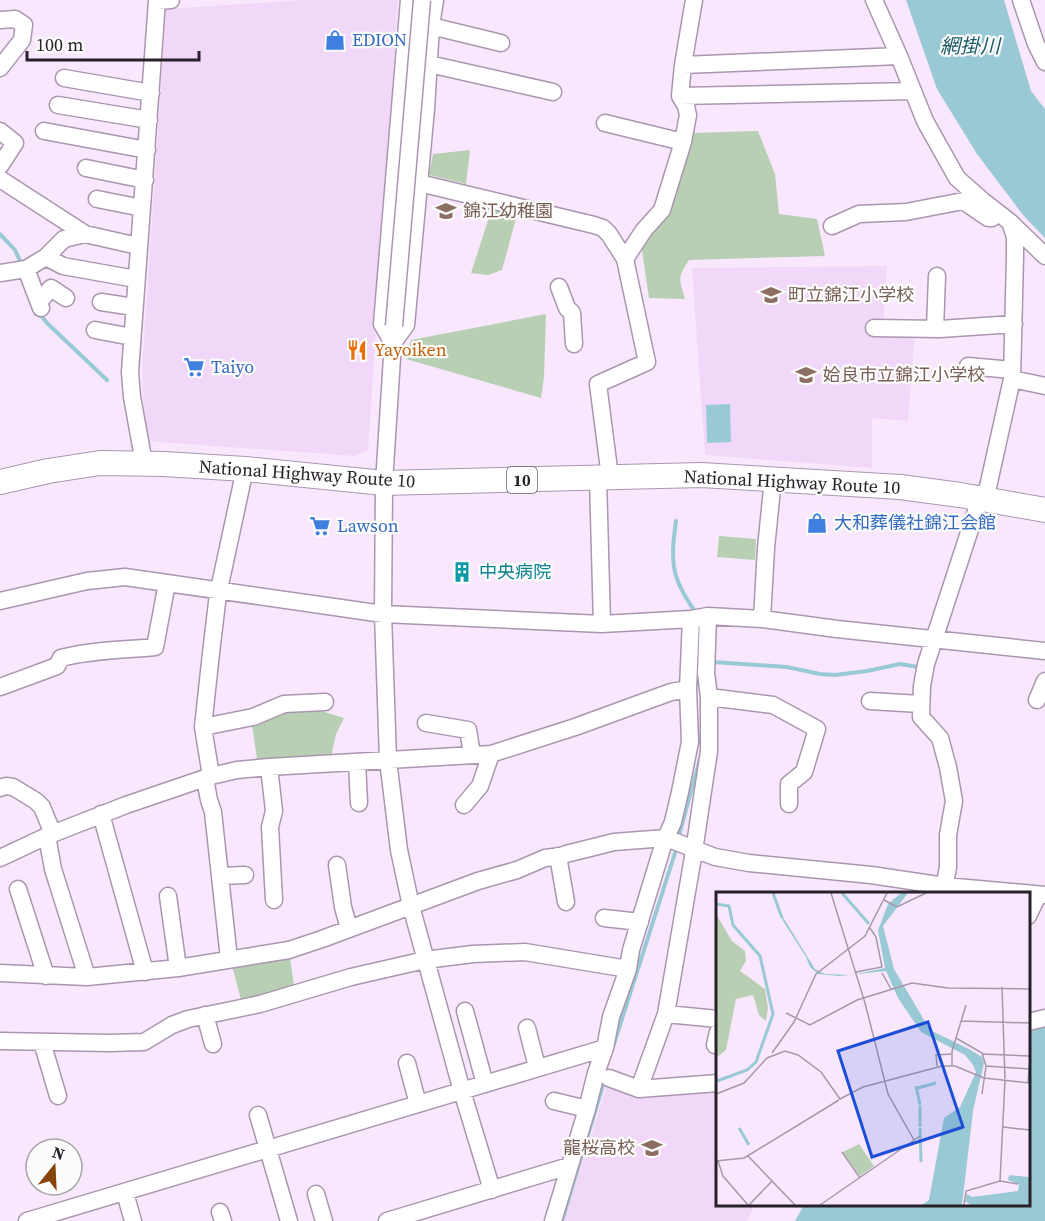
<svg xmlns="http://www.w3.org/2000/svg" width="1045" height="1221" font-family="'Source Serif 4','Noto Sans JP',serif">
	<rect width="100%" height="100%" fill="#f9e8fd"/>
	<path fill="#f1d8f8" d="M302,0H398L368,450L355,456L145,441L142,370L166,9Z
		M887,266L883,331L915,332L908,421L872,418V468L705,455L692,268Z
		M607,1085L718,1088V1204L755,1205L746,1221H564Z"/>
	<path fill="#b8cfb4" d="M758,131L775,174L779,214L817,219L825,256L689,260C677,279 679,278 685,299L649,298L640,237L690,133Z
		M470,150L466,184L429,175L433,154Z
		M492,208L517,215L502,270L488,275L471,273Z
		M546,314L544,377L541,398L406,359L411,340Z
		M719,536L756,539L755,560L717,557Z
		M311,708L344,718L336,734L330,761L258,765L252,725L275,712Z
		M289,950L294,986L241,1000L232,965Z"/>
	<path fill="#99c9d4" d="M906,0H1004L1031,91L1045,109V238L1023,215L977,154L937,89Z
		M730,404L731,442L707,443L706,405Z
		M1045,1024V1221H795L804,1205L1028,1204L1029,1027Z"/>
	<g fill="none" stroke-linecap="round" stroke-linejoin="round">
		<path stroke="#99c9d4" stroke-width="4" d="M0,234L15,250L21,263
			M40,314L47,323L107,380
			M676,521C670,561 671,577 694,610
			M713,662L787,667L820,674L835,675L867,671L900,664L918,667
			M678,839L700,759
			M613,1047L675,853
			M562,1221L604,1082"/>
		<g stroke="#aa96af" stroke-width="19">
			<path id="minor" d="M409,0L382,324L393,343L406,325L426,109L431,26L435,0
				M874,0L899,56L925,121L957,178L983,201L1010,222L1045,256
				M1021,0L1036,44L1045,62
				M0,20L15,19L24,25L22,40L0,68
				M420,25L431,26L501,43
				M429,64L553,92
				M683,65L899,56
				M64,78L151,93
				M680,96L913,91
				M58,105L149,120
				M605,123L683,142
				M0,131L15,143L0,166
				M44,131L147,150
				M86,168L145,180
				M0,179L85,234L138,246
				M408,182L419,183L594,225L603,228L609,234L625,259L647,362L598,384L610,477
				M97,199L142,208
				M832,226L859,214L906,212L963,201L988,218H992
				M46,257L63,266L136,279
				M625,259L644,230L662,210L683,142L688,115L686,106L680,96L683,65L694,0
				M26,269L41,308
				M0,273L26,269L46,257L64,239L85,234
				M559,287L567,308L572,313L574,344
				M39,302L51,288L66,298
				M101,302L134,307
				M394,326L384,483L383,614L388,760L399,850L411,906L462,1091L492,1190
				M874,328L940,329L1014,324
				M935,329L937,276
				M95,330L132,337
				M968,366L1012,370
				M1012,379L1045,386
				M144,463L132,397L130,372L157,1L171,0
				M598,478L602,624
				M0,601L87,581L125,577L383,614L602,624L691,619L708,616L762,619L837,629L1045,651
				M762,619L766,548L773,479
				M0,687L57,666L61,658C91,650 124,650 155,647L167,583
				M709,697L773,705L817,729L804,772L789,784V804
				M1037,700L1045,681
				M870,701L920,704
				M426,723L468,730L472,754
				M203,727L253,717L284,704L325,702
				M357,762L359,803
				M269,767L274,811L270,827L274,900
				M211,776L203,727L211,653L218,594L245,469
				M205,779L209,800L213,812L229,959
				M0,788L6,786L13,787L36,801L42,807L53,834
				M464,805L480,786L491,754
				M101,814L145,972
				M47,836L53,869L87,977
				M558,856L566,902
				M0,858L47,836L126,805L211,776L237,770L269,767L491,754L575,727L671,692L688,689
				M337,865L343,907L349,929
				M221,876L245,875
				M18,889L46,976
				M943,894L948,867V835L954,801L948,767L940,738L921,717L922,686L926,664L977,508L988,487L1012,379L1015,256V237L1010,222
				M168,896L178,968
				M1028,916L1038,895
				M604,918L640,922
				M0,973L87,977L178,968L289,950L322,939L478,881L517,870L545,858L561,856L566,854L614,842L666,838L715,857L749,863L871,875L945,886L1045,895
				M465,1011L485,1084
				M666,1014L718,1019
				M205,1015L213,1044
				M1028,1022L1045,1018
				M527,1028L537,1067
				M0,1041L110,1043L144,1042L172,1025L188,1019L260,1004L351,977L425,960L473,954L525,952L628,969
				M42,1042L58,1096
				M715,1045L718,1032
				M407,1063L418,1104
				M609,1078L639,1089L718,1083
				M639,1089L666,1014L694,851L709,751V697L706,673L708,616
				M554,1101L587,1109
				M258,1115L289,1221
				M125,1193L133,1221
				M316,1194L324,1221
				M220,1212L223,1221
				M27,1221L605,1048
				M387,1221L569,1166
				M553,1221L587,1109L596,1073L605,1048L611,1017L628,969L631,950L664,842L673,822L680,792L690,742L688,689L691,619"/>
		</g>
		<g stroke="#aa96af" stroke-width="26">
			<path id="highway" d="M0,482L48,471L100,463L164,464L245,469L384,483L701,475L900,487L960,495L1045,510"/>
		</g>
		<use href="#minor" stroke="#fff" stroke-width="16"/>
		<use href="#highway" stroke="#fff" stroke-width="24"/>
		<g stroke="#aa96af" stroke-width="19" stroke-linecap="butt">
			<path id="minor-bridge" d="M394,326L422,0"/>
		</g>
		<use href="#minor-bridge" stroke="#fff" stroke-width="16"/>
	</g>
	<defs>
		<g id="shop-bare" transform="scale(1.62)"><path d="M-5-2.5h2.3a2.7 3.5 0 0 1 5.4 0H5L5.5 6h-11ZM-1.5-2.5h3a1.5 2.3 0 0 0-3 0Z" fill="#3f7fe0" stroke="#fbfcfb" stroke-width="2.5" paint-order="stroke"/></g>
		<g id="school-bare" transform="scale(1.62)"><path d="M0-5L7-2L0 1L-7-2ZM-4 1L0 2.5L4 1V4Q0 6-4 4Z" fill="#8d6e63" stroke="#fbfcfb" stroke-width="2.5" paint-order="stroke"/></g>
		<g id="restaurant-bare" transform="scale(1.62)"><path d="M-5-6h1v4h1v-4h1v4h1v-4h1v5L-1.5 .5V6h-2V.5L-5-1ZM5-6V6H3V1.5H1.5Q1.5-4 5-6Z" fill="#e8710a" stroke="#fbfcfb" stroke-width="2.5" paint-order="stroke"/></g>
		<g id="supermarket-bare" transform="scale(1.62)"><path d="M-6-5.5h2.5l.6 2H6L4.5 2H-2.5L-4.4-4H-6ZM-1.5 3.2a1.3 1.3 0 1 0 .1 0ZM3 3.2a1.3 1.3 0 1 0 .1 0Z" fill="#3f7fe0" stroke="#fbfcfb" stroke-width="2.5" paint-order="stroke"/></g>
		<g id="building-bare" transform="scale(1.62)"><path d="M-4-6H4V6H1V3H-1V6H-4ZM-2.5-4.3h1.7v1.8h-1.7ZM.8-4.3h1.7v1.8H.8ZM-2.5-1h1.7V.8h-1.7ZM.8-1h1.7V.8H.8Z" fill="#0f9aa8" stroke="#fbfcfb" stroke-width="2.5" paint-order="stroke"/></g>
	</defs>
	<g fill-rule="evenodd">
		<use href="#shop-bare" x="335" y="40"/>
		<use href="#school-bare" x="446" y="211"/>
		<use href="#school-bare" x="771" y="295"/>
		<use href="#restaurant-bare" x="357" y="350"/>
		<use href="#supermarket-bare" x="194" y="367"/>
		<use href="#school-bare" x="806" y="375"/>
		<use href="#shop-bare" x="817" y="523"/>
		<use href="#supermarket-bare" x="320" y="526"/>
		<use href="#building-bare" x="462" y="572"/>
		<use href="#school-bare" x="652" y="1148"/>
	</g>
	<g text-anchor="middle" stroke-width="4.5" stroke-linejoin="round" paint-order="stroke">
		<rect fill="#fbfcfb" stroke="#676369" stroke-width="1.5" x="507" y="467" width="30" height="26" rx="4.5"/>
		<g font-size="16" font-weight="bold" fill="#28212a">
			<text x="522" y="486">10</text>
		</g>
		<g font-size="18" fill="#366cbe" stroke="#fbfcfb" text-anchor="start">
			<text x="352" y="46">EDION</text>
			<text x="211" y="373">Taiyo</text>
			<text x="834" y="529">大和葬儀社錦江会館</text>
			<text x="337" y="532">Lawson</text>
		</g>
		<g font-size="18" fill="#785e54" stroke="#fbfcfb" text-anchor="start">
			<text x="463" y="217">錦江幼稚園</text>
			<text x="788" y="301">町立錦江小学校</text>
			<text x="823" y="381">姶良市立錦江小学校</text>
			<text x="635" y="1154" text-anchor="end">龍桜高校</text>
		</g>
		<g font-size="18" fill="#c56008" stroke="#fbfcfb" text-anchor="start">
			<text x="374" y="356">Yayoiken</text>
		</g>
		<g font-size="18" fill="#28212a" stroke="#fbfcfb">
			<text transform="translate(307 474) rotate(4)" y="6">National Highway Route 10</text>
			<text transform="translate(792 482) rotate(3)" y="6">National Highway Route 10</text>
		</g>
		<g font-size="18" fill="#0d838f" stroke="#fbfcfb" text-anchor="start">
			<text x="479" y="578">中央病院</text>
		</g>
		<g font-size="20" font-style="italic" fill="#195a67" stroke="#fbfcfb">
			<text x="970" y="53">網掛川</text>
		</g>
	</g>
	<g transform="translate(716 892)">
		<rect width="314" height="314" fill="#f9e8fd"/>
		<path d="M0,22L16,49L29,59L30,69L24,79L49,97L52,116L50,129L43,123L37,103L20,107L10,158L0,166ZM143,252L158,274L144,284L127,260Z" fill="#b8cfb4"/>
		<path d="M185,1H192L167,34L178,77L214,138L253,157L266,165L268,171L257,219L246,313H206L213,308L228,226L244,215L260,180L257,173L249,163L205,140L182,106L170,79L123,84L102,82L94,75L90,65L67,29L65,22L99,77L109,82L135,83L169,76L162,38L172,12ZM293,283L313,285V313H255L249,309L251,302L256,305L302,299L303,292L292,288Z" fill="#99c9d4"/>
		<path fill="none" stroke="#99c9d4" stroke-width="3" d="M57,1L66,26M126,1L153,32M0,12L13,14L17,33L44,64L57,122L40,170L31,178L1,189M200,194L204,213M202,196L220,191M204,214V235M23,236L33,253M204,236L205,270"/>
		<path fill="none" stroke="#a598a9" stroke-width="1.5" d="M115,1L149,111L172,202L198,248M168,8L181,15L210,1M140,80L166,75L160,45L154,36M166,81L175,97M286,95L289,187M70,121L94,133L141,108L196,91L232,96L314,97M245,129L314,131M240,146L266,161L270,174L266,202M56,161L78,130L100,82L149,44L171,1M267,162L314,164M236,173V159L250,113M221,174L220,163L235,162M270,174L314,177M312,190L314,168M0,202L28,191L51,166L69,159L82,163L105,180L124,207L147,195L226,174H239L268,186L314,191M287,235L314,238M126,260L144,286M32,264L79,313M0,269L28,266L123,208M2,269L7,284L32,313M284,289L289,188M33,313L56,289M104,313L204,244M248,313L250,299L284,289L302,292"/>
		<path fill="#1d4ed8" fill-opacity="0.15" stroke="#1d4ed8" stroke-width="3" d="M212,130L247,235L156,265L122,159Z"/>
		<rect width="314" height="314" fill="none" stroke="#28212a" stroke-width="3"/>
	</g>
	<g transform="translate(54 1167) rotate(18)"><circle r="28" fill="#fbfcfb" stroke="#a7a4a7" stroke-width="1.5"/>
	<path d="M0-4.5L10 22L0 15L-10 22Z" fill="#84440c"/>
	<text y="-9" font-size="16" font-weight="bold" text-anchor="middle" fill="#28212a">N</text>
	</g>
	<path d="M27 51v9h172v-9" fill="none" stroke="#28212a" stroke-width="3"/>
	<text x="36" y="51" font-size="18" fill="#28212a" stroke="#fbfcfb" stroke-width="4.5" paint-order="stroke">100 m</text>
</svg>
